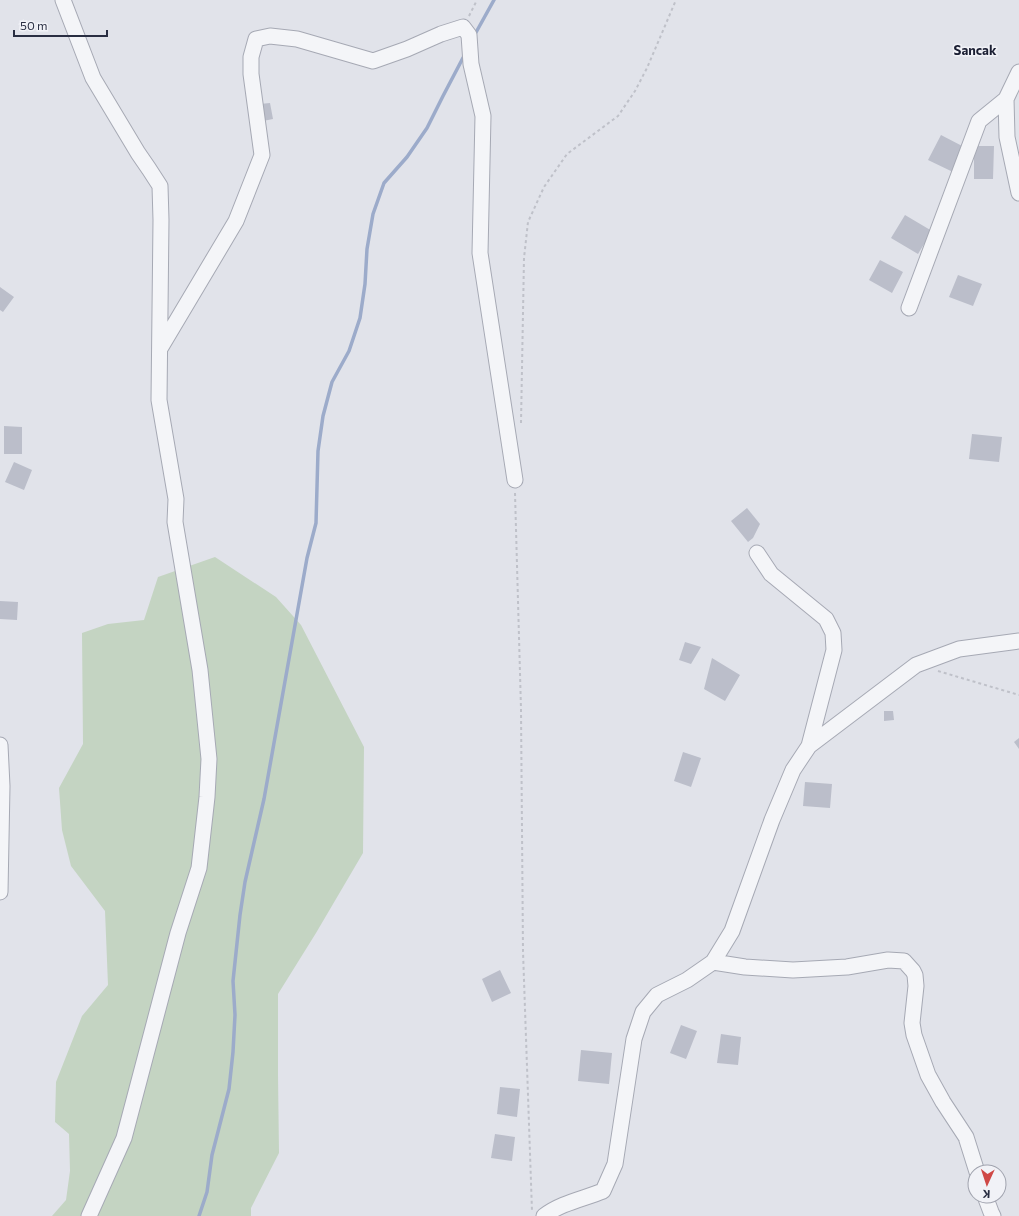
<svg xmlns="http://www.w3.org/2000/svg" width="1019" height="1216" font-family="Commissioner,sans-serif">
	<rect width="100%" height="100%" fill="#e1e3ea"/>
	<path fill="#c4d4c2" d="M215,557L276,597L301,625L364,747L363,853L316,933L278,994V1075L279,1153L251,1208V1216H52L66,1200L70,1171L69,1134L55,1122L56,1082L82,1016L108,985L105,911L71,866L62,830L59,788L83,744L82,633L108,624L144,620L158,577Z"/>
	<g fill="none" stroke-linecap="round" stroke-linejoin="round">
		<path stroke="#9cabca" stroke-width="3.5" d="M474,36L494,0
			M199,1216L207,1192L212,1155L229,1089L233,1052L235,1015L233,981L240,915L245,882L264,799L307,558L316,523L318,451L323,416L332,382L349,351L360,318L365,284L367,249L373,214L384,183L407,157L427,128L443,96L465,54"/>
	</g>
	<path fill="#bbbeca" d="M270,103L273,119L263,121L260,104Z
		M941,135L966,148L953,172L928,160Z
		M974,146H994L993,179H974Z
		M905,215L932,231L918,254L891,238Z
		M880,260L903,272L892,293L869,280Z
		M958,275L982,284L973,306L949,297Z
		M0,287L14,297L3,312L0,310Z
		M4,426L22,427V454H4Z
		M972,434L1002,437L999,462L969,459Z
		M14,462L32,470L24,490L5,482Z
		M747,508L760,524L753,538L748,542L731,521Z
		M0,601L18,602L17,620L0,619Z
		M685,642L701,647L691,664L679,660Z
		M712,658L740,675L725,701L704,689Z
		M884,711H893L894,720L884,721Z
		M1019,738V749L1014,742Z
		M683,752L701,758L691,787L674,781Z
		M805,782L832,784L830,808L803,806Z
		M500,970L511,993L492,1002L482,979Z
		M681,1025L697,1031L686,1059L670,1053Z
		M721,1034L741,1037L738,1065L717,1063Z
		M581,1050L612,1053L609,1084L578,1081Z
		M500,1087L520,1089L517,1117L497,1114Z
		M495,1134L515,1137L512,1161L491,1158Z"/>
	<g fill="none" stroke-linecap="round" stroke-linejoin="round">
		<g stroke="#a6a9b4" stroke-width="17">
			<path id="street" d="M63,0L93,78L138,153L149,169L160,186L161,220L159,400L176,499L175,522L200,670L209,759L207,797L199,868L178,933L124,1138L89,1216
				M1019,72L1006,99L1007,137L1019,193
				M909,308L979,121L1006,99
				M161,347L236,221L262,155L251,74V57L256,39L270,36L297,39L373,61L407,49L441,34L463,27L469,35L471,64L483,116L480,253L515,480
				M757,553L771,574L826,619L833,633L834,650L809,746
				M0,745L2,786L0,892
				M713,962L745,967L793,970L847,967L888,960L904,961L913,971L915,975L916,986L912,1023L914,1035L928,1075L943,1102L966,1137L977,1172
				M985,1196L991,1212L993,1216
				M544,1216C561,1203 583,1199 603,1191L615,1164L634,1039L643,1012L657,995L687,980L713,962L732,931L772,820L793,770L809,746L916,665L959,649L1019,641"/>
		</g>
		<path stroke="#bfc1c9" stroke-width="2" stroke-dasharray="3 3" stroke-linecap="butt" d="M469,16L477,0
			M521,423L524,258L528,222L544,187L567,154L618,116L635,91L647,68L676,0
			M515,493L521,709L523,951L532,1211
			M938,671L1019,695"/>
		<use href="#street" stroke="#f4f5f8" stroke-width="15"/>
	</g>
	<g text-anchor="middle" stroke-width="3" stroke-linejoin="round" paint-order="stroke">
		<g font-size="13" font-weight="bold" fill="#1b1f33" stroke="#f1f2f7">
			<text x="975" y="55">Sancak</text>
		</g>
	</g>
	<g transform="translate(987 1184) rotate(183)"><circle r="19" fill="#f1f2f7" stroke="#a1a4af"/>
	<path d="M0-3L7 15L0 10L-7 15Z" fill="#cf4846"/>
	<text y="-6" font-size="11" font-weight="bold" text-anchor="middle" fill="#292e42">K</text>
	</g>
	<path d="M14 30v6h93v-6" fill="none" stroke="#292e42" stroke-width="2"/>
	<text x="20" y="30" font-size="12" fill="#292e42" stroke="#f1f2f7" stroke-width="3" paint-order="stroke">50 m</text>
</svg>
